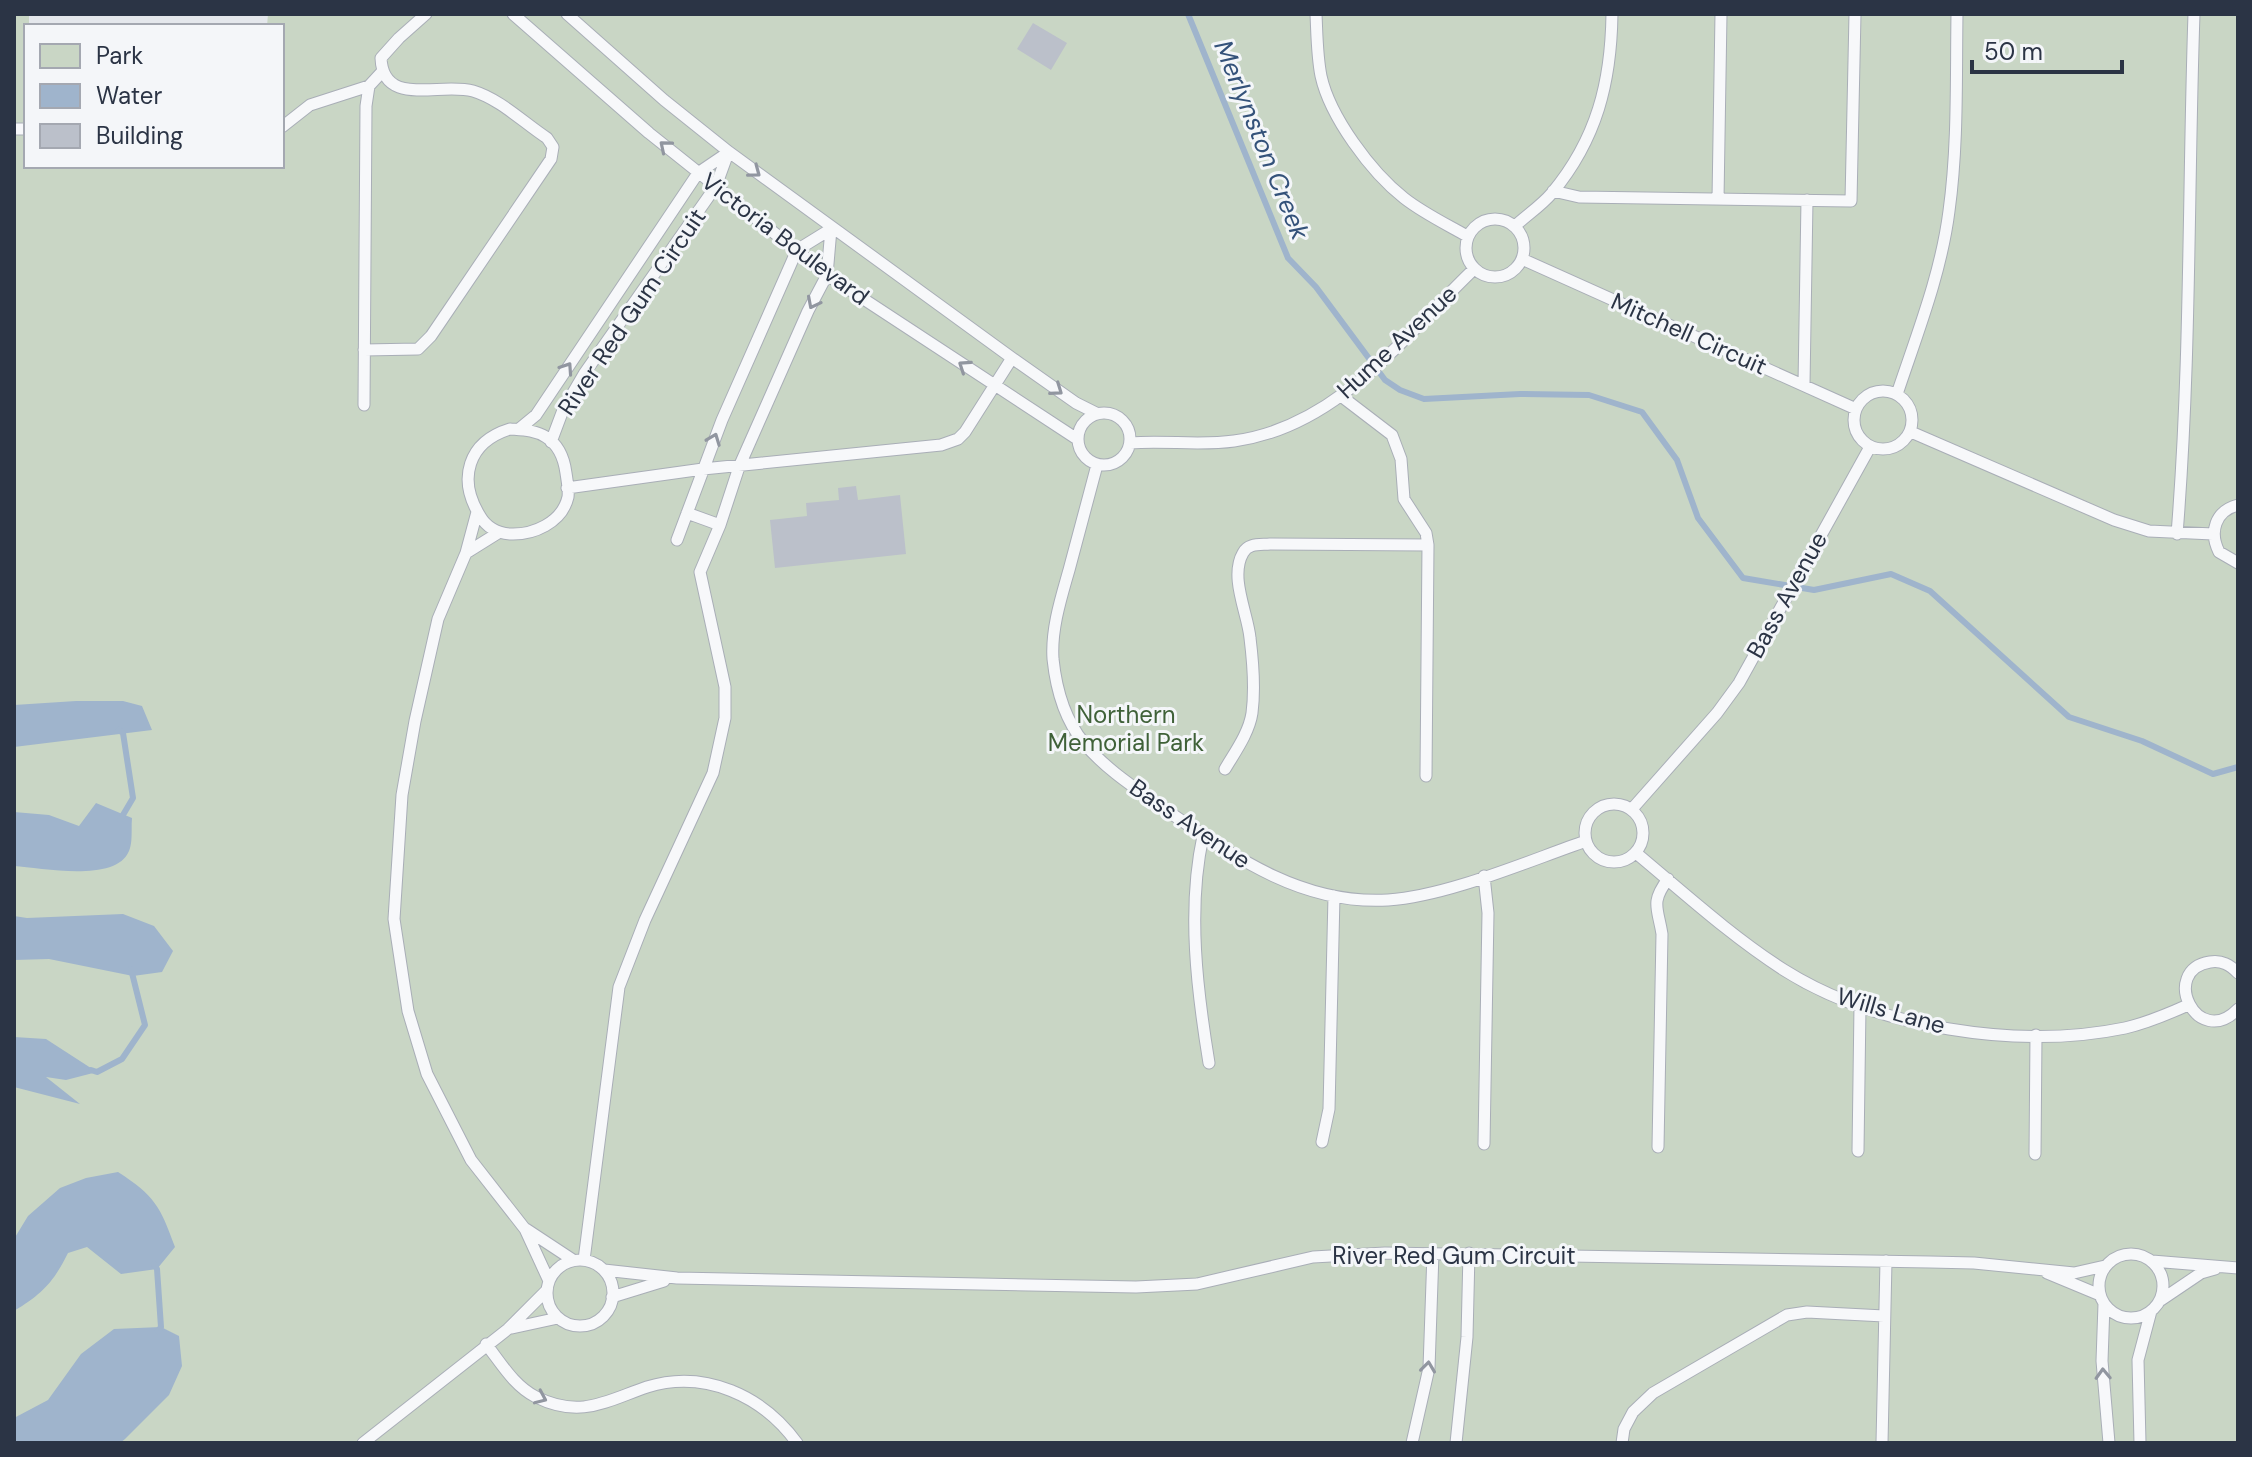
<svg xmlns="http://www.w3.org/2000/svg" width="2252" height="1457" font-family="'DM Sans',sans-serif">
	<rect width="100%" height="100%" fill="#e4e7ec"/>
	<path fill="#c9d6c5" d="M14,14H29V26H26V166H282V26H267L268,14H2238V1443H14Z"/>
	<path fill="#9fb4cc" d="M76,701H123L142,706L152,730L14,747V705Z
		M96,803L132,818C131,828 133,842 129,851C116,883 42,868 14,866V812L49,815L79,826Z
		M123,914L154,926L173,951L162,972L133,976L49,959L14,960V916L27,918Z
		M14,1037L46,1039L97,1072L66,1080L46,1077L80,1104L14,1087Z
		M118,1172C155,1196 160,1206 175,1247L157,1269L121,1274L87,1247L68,1253C53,1283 42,1294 14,1311V1239L28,1216L60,1188L86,1178Z
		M161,1327L179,1336L182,1366L169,1395L125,1439L120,1443H14V1418L48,1400L81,1354L114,1329Z"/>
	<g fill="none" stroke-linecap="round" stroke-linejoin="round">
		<path stroke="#9fb4cc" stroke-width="6" d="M1188,14L1288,258L1316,287L1385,380L1400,390L1424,399L1520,394L1589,395L1642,412L1677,460L1698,518L1743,578L1814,590L1891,574L1930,591L2069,717L2142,741L2213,774L2238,767
			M119,730L123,733L133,798L120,820
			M91,1070L97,1072L122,1059L145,1025L131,969
			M154,1264L157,1269L161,1327L158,1331"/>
	</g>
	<path fill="#bbc0ca" d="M1033,23L1067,43L1051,70L1017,49Z
		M856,486L858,500L900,495L906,554L775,568L770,520L807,516L806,503L839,500L838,488Z"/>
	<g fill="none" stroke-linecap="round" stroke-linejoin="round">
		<g stroke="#a9aeb7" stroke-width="13">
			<path id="service" d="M513,14L649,133L827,275L1077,439
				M567,14L664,100L729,152L1012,358L1076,403L1096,413
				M1316,14C1317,35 1317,56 1321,76C1330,117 1371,172 1404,198C1423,213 1446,224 1467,236
				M282,127L310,105L369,86
				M14,129H26
				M1553,191L1579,197L1851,201L1855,14
				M1718,199L1721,14
				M1466 248a29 29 0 1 1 58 0a29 29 0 1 1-58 0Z
				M1515,226C1527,215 1542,205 1552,193C1597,139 1611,82 1612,14
				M1522,259L1856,409
				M364,350L418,349L431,336L551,159L553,147L547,138C524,123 500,99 473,91C440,82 383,108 381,58L399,38L426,14
				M1804,385L1807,200
				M1854 420a29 29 0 1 1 58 0a29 29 0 1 1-58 0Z
				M1897,394C1917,334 1941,274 1949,211C1958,146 1956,79 1957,14
				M1341,396L1392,435L1401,459L1404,499L1426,533L1428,545L1426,776
				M364,405L366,106L369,86L381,73
				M1078 439a26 26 0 1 1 52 0a26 26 0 1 1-52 0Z
				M510,429C523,430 535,430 546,437C559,445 564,458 566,473C567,480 569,490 568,497C562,523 533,535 510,534C497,533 487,528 480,516C457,479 468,442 510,429Z
				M519,429L536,415L698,173L729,152
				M1911,432L2114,520L2149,531L2213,534
				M551,442L563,410L584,374L716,186L728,153
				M1130,443C1165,440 1199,446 1234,441C1338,427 1404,336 1474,269
				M1097,465C1088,500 1078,535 1069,570C1061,598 1051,629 1053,659C1056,688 1065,720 1084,743C1107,771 1140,791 1169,812C1236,858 1303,905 1388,900C1448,896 1528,861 1586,841
				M567,488L703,469L941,445L958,439L965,432L1012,358
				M2238,505C2215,511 2209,532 2219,552L2238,563
				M477,512L466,553L438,619L415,721L402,795L394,919L408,1011L427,1074L471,1160L525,1229L549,1281
				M687,513L720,525
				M2177,534C2191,361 2188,188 2194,14
				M677,540L722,420L797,250L831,229
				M466,553L498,533
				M1225,769C1235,752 1249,733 1252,713C1255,690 1253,662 1250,638C1248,614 1229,577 1243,553C1248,543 1260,545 1270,544L1428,545
				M1585 833a29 29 0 1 1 58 0a29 29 0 1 1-58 0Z
				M1632,809L1717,713L1739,683L1870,447
				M1203,836C1187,909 1197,990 1209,1063
				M1636,853C1684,893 1731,936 1784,970C1876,1028 2019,1050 2125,1028C2147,1023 2168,1014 2188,1005
				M2238,973C2230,965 2222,960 2210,962C2159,970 2197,1051 2238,1009
				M1322,1142L1329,1109L1334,896
				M1484,1144L1488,913L1484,876
				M1658,1147L1662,934C1658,908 1650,903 1668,879
				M1858,1151L1860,1006
				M2035,1154L2036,1035
				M526,1229L573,1260
				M2099 1286a32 32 0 1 1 64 0a32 32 0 1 1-64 0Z
				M584,1260L619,987L645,920L713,773L725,718V687L700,572L720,525L739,467L808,311L827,275L831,229
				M547 1293a33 33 0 1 1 66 0a33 33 0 1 1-66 0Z
				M2152,1261L2238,1268
				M604,1270L677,1278L1136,1287L1197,1284L1313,1257L1385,1253L1930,1262L1974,1263L2074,1273L2105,1266
				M2047,1273L2100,1295
				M612,1297L664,1281
				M2161,1300L2201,1273L2215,1269
				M2104,1304L2102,1361L2109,1443
				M512,1328L558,1318
				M486,1344C501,1363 514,1386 536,1397C581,1419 606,1401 647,1387C705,1369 763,1396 797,1443
				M363,1443L508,1329L547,1290
				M1412,1443L1429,1368L1433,1253
				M1456,1443L1467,1337L1469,1253
				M1622,1443L1624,1429L1633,1412L1653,1393L1787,1315L1807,1312L1884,1316
				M1882,1443L1886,1261
				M2140,1443L2138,1360L2151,1311"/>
		</g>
		<use href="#service" stroke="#f7f8fa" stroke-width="11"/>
	</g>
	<defs><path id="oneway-chevron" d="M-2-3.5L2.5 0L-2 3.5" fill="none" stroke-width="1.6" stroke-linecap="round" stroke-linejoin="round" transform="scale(2)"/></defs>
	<g stroke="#9196a0">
		<use href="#oneway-chevron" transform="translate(665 146) rotate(-140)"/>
		<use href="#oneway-chevron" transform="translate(755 172) rotate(37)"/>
		<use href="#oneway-chevron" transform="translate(813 303) rotate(117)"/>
		<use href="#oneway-chevron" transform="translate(964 366) rotate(-146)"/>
		<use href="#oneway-chevron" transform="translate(567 368) rotate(-56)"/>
		<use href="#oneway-chevron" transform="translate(1057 390) rotate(35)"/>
		<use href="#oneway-chevron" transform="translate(714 439) rotate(-69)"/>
		<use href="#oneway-chevron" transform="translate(1428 1367) rotate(-83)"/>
		<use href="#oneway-chevron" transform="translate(2103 1374) rotate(-92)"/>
		<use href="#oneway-chevron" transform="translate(541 1398) rotate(24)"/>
	</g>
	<g text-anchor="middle" stroke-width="6" stroke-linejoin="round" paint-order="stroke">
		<g font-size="24" fill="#2b3445" stroke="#f4f6f9">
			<text transform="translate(785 239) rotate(37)" y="8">Victoria Boulevard</text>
			<text transform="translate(632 312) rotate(-56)" y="8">River Red Gum Circuit</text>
			<text transform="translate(1689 334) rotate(24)" y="8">Mitchell Circuit</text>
			<text transform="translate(1397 342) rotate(-43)" y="8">Hume Avenue</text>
			<text transform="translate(1787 595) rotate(-61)" y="8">Bass Avenue</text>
			<text transform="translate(1190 824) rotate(34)" y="8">Bass Avenue</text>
			<text transform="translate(1891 1011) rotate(16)" y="8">Wills Lane</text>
			<text x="1454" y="1264">River Red Gum Circuit</text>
		</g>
		<g font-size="24" fill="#3f6138" stroke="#f4f6f9">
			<text x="1126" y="723">Northern<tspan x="1126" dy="28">Memorial Park</tspan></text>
		</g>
		<g font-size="26" font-style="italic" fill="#34527a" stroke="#f4f6f9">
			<text transform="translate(1262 140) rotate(68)" y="9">Merlynston Creek</text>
		</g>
	</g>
	<rect width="2252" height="1457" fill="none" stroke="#2b3445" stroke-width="32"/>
	<rect x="24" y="24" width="260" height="144" fill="#f4f6f9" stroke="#a4a8b1" stroke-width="2"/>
	<rect x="40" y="44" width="40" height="24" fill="#c9d6c5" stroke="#a4a8b1" stroke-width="2"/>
	<text x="96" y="64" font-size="24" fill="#2b3445">Park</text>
	<rect x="40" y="84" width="40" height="24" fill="#9fb4cc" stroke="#a4a8b1" stroke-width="2"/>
	<text x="96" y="104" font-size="24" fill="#2b3445">Water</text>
	<rect x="40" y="124" width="40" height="24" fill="#bbc0ca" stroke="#a4a8b1" stroke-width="2"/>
	<text x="96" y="144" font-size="24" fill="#2b3445">Building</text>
	<path d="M1972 60v12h150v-12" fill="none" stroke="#2b3445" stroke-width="4"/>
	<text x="1984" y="60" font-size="24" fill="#2b3445" stroke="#f4f6f9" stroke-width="6" paint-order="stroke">50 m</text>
</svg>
